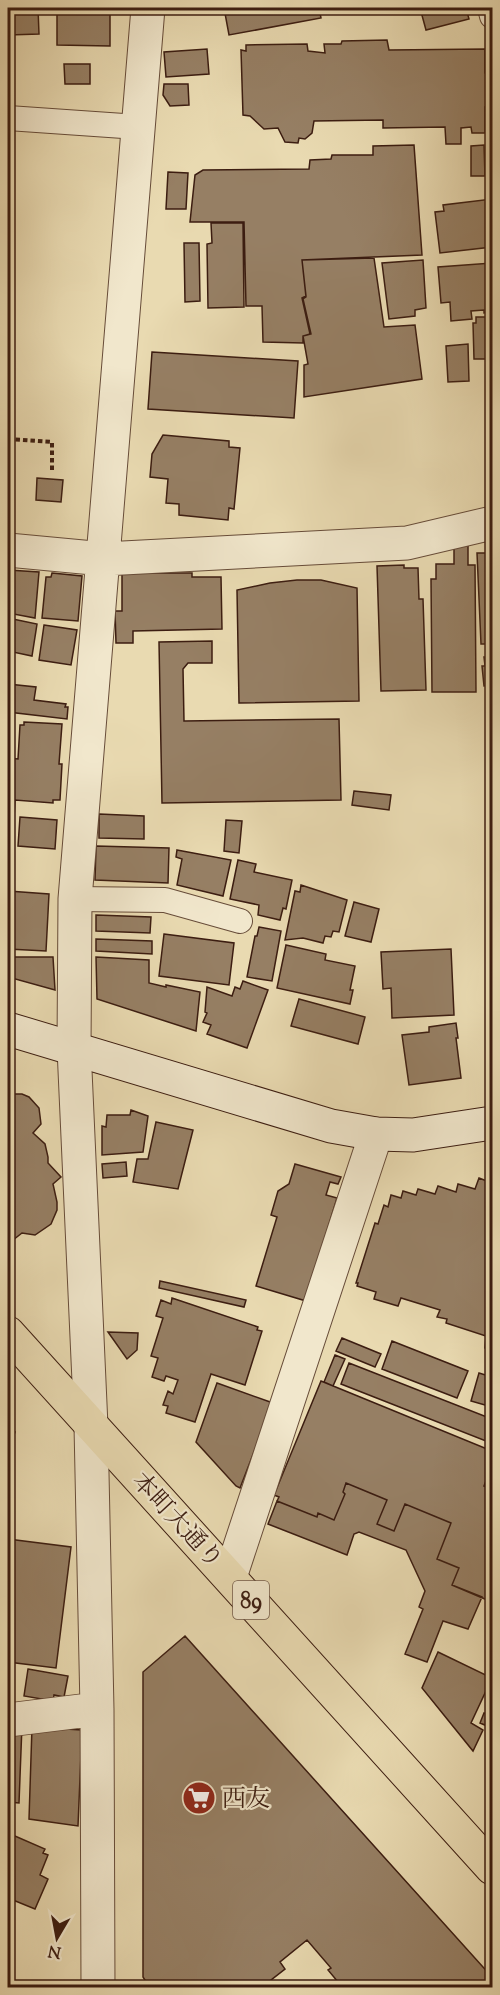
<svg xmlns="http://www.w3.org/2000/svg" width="500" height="1995" font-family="'Sorts Mill Goudy','Noto Serif JP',serif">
	<rect width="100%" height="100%" fill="#e9dab1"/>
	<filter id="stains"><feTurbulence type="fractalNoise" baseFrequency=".00333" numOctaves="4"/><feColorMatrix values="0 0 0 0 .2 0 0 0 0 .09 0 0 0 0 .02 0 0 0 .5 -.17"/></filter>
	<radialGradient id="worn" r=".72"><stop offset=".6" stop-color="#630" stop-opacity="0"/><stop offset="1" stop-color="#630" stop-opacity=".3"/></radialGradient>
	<path fill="#967f64" stroke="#3c1d11" stroke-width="1.5" d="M8,8H38L39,34L8,35Z
		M57,8H110V46L57,45Z
		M224,8H319L321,18L229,35Z
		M350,8H368L353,14Z
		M420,8H466L469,19L426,30Z
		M387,40L389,50L485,49V73L490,74L491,106L485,107V133H472L471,127L461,128V144H446L445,127L383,128V120L314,121L312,133L305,139L299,138L298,143L285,142L278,128L264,129L250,116L243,115L241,50L246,51V45L307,44L308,51L325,53L324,44H341L342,41Z
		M207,49L209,74L166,77L164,52Z
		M64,64H90V84H65Z
		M164,84H188L189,105L170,106L163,95Z
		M414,145L422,255L302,260L306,296L302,298L310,334L303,336V343L263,342L262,306H246L244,222H190L195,175L203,170L309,169L310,160L331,159L332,155H373V146Z
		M484,145L485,176H471V146Z
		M168,172L188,173L186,209H166Z
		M492,199V247L440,253L435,212L444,211L443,205Z
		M211,223H243L244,307L208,308L207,244L212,243Z
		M184,243H199L200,301L185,302Z
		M374,258L384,327L415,325L422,379L304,397V365L308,364L303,336L311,334L303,299L306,297L302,260Z
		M423,260L426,308L415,310V316L389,319L382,263Z
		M492,263V312L484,313V310L471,311L472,319L451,321L450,302L441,303L438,267Z
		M476,317H489L490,359H474L473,323H476Z
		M468,344L469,381L448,382L446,346Z
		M152,352L298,361L294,418L148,409Z
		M163,435L229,441V447L240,448L234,509L229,508L228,520L179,515V504L166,503L168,479L150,477L152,454Z
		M37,478L63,480L61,502L36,500Z
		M454,542H468V565H475L476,692H432L431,579H436V564H454Z
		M477,553H492V644H481Z
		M404,565V568H418L419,599H423L426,690L381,691L377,566Z
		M8,570L39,572L35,618L8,613Z
		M52,573L82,576L78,621L42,618L46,577H51Z
		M122,573H192V577H221L222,629L133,631V643H116L115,611H122Z
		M297,580H321L357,588L359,701L239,703L237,590L270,583Z
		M8,618L37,624L32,656L8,651Z
		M44,625L77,630L71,665L39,660Z
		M212,641V663H188L183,669L184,721L339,719L341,800L162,803L159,642Z
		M489,651H492V685L484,686L482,666H485L484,657H490Z
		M8,684L36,687L34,700L66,704L65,707H68L67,719L8,712Z
		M24,722L62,724L59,764H62L60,800H53V803L15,800L13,836H8V758L18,759L20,725H24Z
		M354,791L391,795L389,810L352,805Z
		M99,814L144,816V839L99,838Z
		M20,817L57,820L55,849L18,846Z
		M226,820L242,821L239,853L224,851Z
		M96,846L169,848L168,883L95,880Z
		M177,850L231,860L223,896L177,885L182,859L176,857Z
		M238,860L256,864L254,872L292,880L286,909L283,908L280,920L258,915L259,905L230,899Z
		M301,885L347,900L339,932L333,931L331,937L325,936L323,943L303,938L285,940L295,891L300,892Z
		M8,891L49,894L46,951L8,949Z
		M354,902L379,909L371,942L345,936Z
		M96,915L151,917L150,933L96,931Z
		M259,927L281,931L272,981L247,977L255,936H257Z
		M164,934L234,943L229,985L159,976Z
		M96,939L152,941V954L96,951Z
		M286,945L326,954L325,960L355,966L350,990H353L350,1004L277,988Z
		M451,949L454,1015L392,1018L391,988L383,989L381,952Z
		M8,957H53L55,990L8,977Z
		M96,957L149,960V983L166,987V985L200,992L196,1031L97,999Z
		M243,981L268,990L247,1048L207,1034L211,1025L203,1022L207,1013L205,1012L207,987L232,996L235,987L240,989Z
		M299,999L365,1017L358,1044L291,1026Z
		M456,1023L458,1038H456L461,1078L409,1085L402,1035L429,1032V1027Z
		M15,1094H22L29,1097L39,1108L41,1124L33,1133L45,1144L48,1157V1163L61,1177L53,1184L57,1202V1210L51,1224L35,1235L22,1233L13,1240L8,1234V1101Z
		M131,1110L148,1116L143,1152L102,1155V1126L106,1127L107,1115H130Z
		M156,1122L193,1130L178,1189L133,1182L137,1159H148Z
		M126,1162L127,1176L103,1178L102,1164Z
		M295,1164L341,1177L338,1184L330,1182L326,1195L337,1198L306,1301L256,1286L277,1217L271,1215L278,1191L289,1184Z
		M479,1178L492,1183V1354L485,1348L486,1336L446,1323L447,1319L437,1317L440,1310L401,1298L398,1306L374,1299L376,1292L357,1286L358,1283H356L375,1223L378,1224L384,1205L388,1207L391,1195L401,1198L403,1191L416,1195L418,1189L435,1194L438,1186L456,1192L458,1184L475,1189Z
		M160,1281L246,1300L244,1307L159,1288Z
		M172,1298L258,1327L257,1330L262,1331L245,1385L211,1374L195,1422L166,1413L168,1406L163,1405L168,1391L173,1394L178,1380L166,1376L164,1381L152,1377L158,1358L151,1356L163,1318L156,1316L161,1300L171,1304Z
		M108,1332L138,1333L137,1350L127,1359Z
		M342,1338L381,1354L375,1367L336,1351Z
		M392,1341L468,1371L457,1398L382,1369Z
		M335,1355L345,1359L333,1386L324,1382Z
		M349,1363L492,1419V1438L491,1443L341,1384Z
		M479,1373L492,1377V1407L471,1401Z
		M321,1381L492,1451V1465L484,1486L492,1489V1602L452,1585L459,1568L437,1559L451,1523L405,1504L394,1531L377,1524L387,1500L346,1483L343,1492L345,1494L334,1520L318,1513L317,1517L277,1501L279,1497L274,1495Z
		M217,1383L273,1403L240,1488L236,1486L196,1442Z
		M8,1423L15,1432L8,1453Z
		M492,1465V1489L484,1486Z
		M346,1483L387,1500L377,1524L394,1531L405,1504L451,1523L437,1559L459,1568L452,1585L482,1597L468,1629L443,1621L427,1662L405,1654L423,1609L419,1607L425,1591L406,1550L359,1532L354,1534L347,1555L268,1524L277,1501L317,1517L318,1513L334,1520L345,1494L343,1492Z
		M8,1539L71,1547L56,1668L8,1662Z
		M185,1636L492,1977V1988H343L328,1970L331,1968L307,1940L280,1962L285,1969L266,1984L269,1988H150L143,1977V1672Z
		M438,1652L492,1678L471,1723L483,1730L473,1751L422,1688Z
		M28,1669L68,1676L64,1697L54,1695L53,1701L24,1696Z
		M484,1713L492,1716V1728L480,1723Z
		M8,1725H22L19,1803L8,1802Z
		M32,1727L82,1730L78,1826L29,1819Z
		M8,1833L45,1849L43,1853L48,1855L40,1875L48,1879L35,1909L8,1898Z"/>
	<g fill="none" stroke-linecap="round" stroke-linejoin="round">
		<g stroke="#674c39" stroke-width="26">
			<path id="lane" d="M490,8L492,16
				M8,118L138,127
				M75,899L165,900L240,921"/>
		</g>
		<g stroke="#674c39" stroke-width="35">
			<path id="street" d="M8,550L104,559L407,543L492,523
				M230,1577L376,1134
				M8,1720L97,1709
				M98,1988L97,1709L91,1426L74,1048L75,899L148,8"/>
		</g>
		<g stroke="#3c1d11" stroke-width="35">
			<path id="secondary" d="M8,1029L331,1126L376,1134L413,1135L492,1123"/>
		</g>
		<g stroke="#3c1d11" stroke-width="35">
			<path id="primary" d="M8,1333L492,1868"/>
		</g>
		<path stroke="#3c1d11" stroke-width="4" stroke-dasharray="4.5 3" stroke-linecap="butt" d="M8,439L52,442V470"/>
		<use href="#lane" stroke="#f1e7cc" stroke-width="24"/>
		<use href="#street" stroke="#f1e7cc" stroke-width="33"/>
		<use href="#secondary" stroke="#f1e7cc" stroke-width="33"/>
		<use href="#primary" stroke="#e9dab1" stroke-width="33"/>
	</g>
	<defs>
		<g id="supermarket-disc" transform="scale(1.725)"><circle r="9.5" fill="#8f2418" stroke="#f1e7cc"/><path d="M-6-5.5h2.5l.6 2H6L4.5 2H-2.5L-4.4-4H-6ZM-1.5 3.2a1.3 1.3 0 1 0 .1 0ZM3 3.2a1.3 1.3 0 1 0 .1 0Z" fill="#fff"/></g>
	</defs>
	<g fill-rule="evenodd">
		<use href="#supermarket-disc" x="199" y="1798"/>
	</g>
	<g text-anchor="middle" stroke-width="4.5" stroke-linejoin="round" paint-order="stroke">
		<rect fill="#f1e7cc" stroke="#725a49" stroke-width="1.5" x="233" y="1581" width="36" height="38" rx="4.5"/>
		<g font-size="22" font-weight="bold" fill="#3c1d11">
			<text x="251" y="1608">89</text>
		</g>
		<g font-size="24" fill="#3c1d11" stroke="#f1e7cc">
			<text transform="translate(178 1520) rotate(47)" y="8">本町大通り</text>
		</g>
		<g font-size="24" fill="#3c1d11" stroke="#f1e7cc" text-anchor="start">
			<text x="222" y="1806">西友</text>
		</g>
	</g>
	<rect width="500" height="1995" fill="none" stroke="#e9dab1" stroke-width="30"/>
	<rect x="9" y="9" width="482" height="1977" fill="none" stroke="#3c1d11" stroke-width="3"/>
	<rect x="15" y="15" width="470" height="1965" fill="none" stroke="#3c1d11" stroke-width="1.5"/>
	<g transform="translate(57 1938) rotate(190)" stroke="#f1e7cc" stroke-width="4.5" paint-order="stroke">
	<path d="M0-4.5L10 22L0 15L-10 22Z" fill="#3c1d11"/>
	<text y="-9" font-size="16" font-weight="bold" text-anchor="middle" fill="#3c1d11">N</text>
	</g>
	<rect width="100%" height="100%" filter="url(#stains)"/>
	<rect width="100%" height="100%" fill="url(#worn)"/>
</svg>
